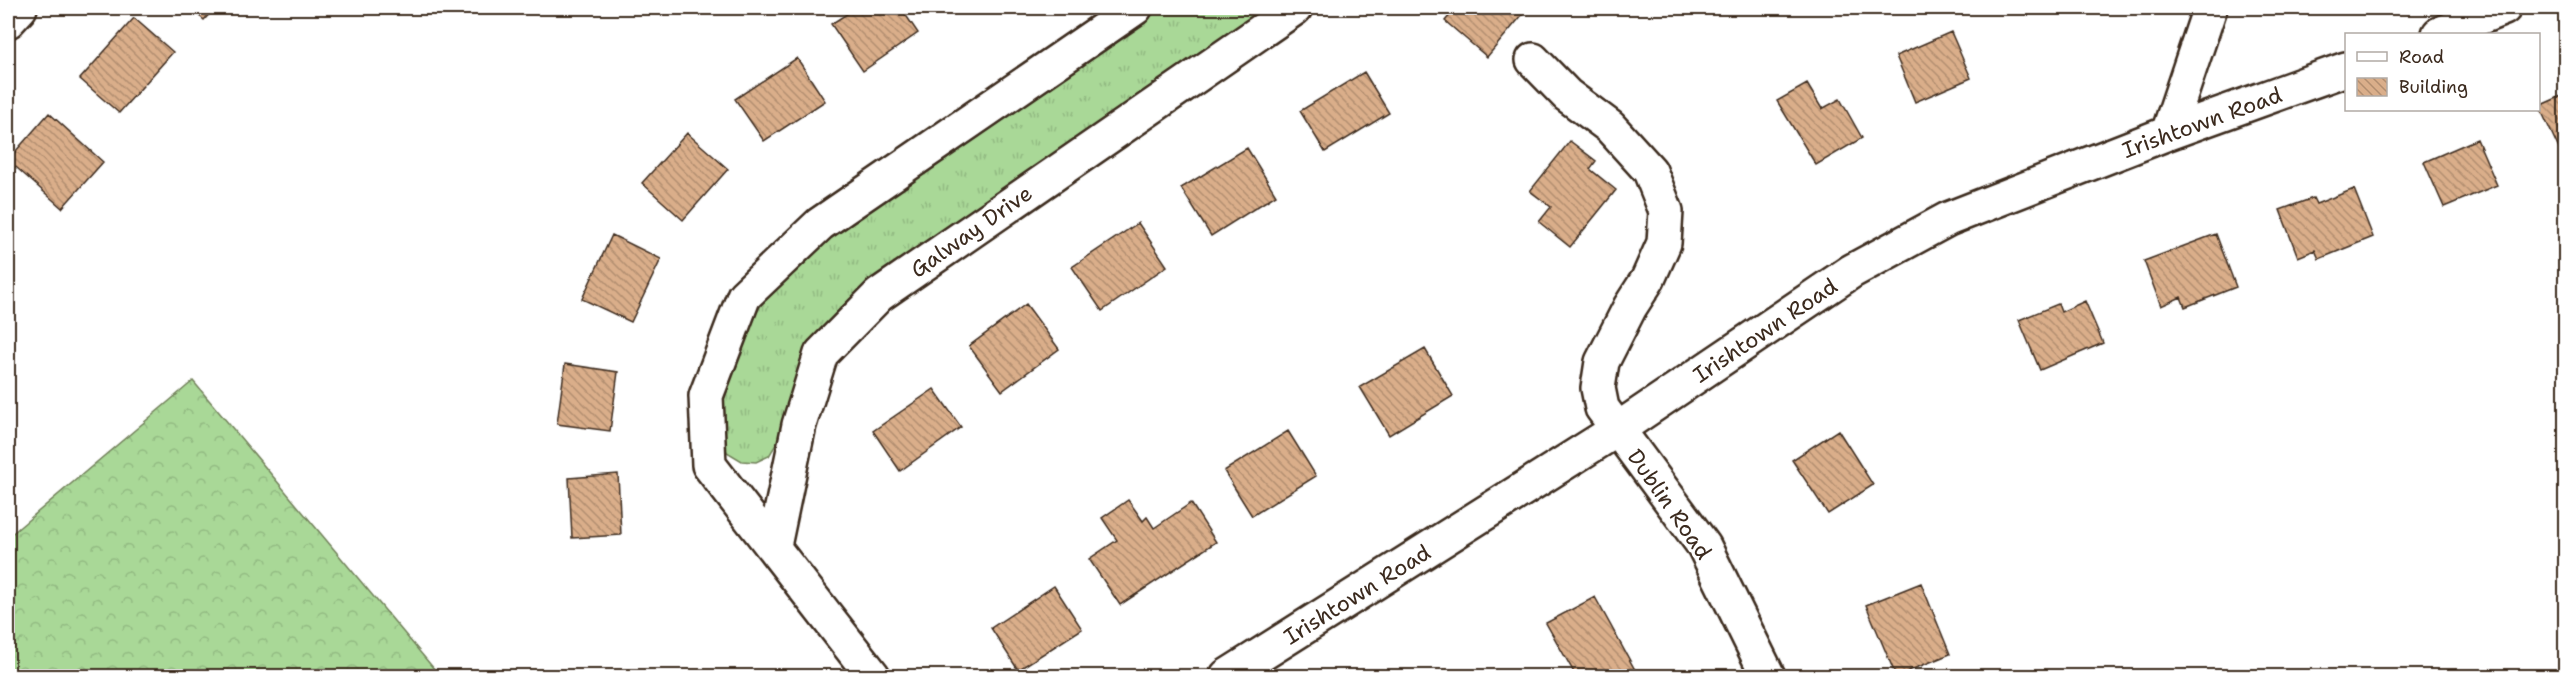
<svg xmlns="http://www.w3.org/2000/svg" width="2573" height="684" font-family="'Shantell Sans',sans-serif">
	<defs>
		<pattern id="grass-tufts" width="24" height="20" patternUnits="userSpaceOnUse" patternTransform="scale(1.5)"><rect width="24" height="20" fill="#a9d897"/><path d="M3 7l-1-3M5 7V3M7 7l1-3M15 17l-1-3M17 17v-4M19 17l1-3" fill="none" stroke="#92ba82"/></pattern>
		<pattern id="forest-crowns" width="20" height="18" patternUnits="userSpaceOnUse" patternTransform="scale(1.5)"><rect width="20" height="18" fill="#a9d897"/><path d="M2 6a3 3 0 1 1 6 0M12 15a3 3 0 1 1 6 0" fill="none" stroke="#92ba82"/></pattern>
		<pattern id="building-back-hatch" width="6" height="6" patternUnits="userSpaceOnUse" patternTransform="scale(1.5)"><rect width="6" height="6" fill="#daae8a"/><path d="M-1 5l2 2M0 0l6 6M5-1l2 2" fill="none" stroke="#b28e70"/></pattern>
	</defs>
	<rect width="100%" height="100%" fill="#fff"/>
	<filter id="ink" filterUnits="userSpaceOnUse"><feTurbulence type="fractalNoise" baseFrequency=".0167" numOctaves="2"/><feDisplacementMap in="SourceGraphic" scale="12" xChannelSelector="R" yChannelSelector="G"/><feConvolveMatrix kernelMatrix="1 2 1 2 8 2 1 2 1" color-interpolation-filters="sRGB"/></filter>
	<g filter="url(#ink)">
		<path fill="url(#grass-tufts)" stroke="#72815a" stroke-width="1.5" d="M1163,8H1269L866,283L835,314L811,346L794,382L778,441L769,456L756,462L742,461L727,452L720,433L724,399L735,358L751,322L772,287L836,230Z"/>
		<path fill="url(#forest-crowns)" stroke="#72815a" stroke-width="1.5" d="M193,381L440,676H8V537Z"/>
		<path fill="url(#building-back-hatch)" stroke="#3b2a1e" stroke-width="1.5" d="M190,8H215L204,20Z
			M856,8H901L918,33L863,71L831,24Z
			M1456,8H1528L1487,57L1445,21Z
			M134,18L173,52L119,113L80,79Z
			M1951,32L1971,78L1915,102L1896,56Z
			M797,58L825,101L764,141L735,99Z
			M1364,72L1389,113L1325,152L1300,111Z
			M1807,84L1822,109L1840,99L1862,138L1816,165L1777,101Z
			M2566,94V148L2560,151L2539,106Z
			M49,113L103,162L62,208L8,160Z
			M687,133L728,169L683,220L642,183Z
			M2477,139L2497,185L2444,207L2424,162Z
			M1570,141L1596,161L1590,169L1616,190L1570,247L1539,222L1551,207L1530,191Z
			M1247,148L1276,195L1211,236L1181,188Z
			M2354,189L2373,237L2319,259L2315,250L2298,257L2280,210L2313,198L2316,204Z
			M1138,223L1167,266L1102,311L1072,267Z
			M2216,234L2236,287L2185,307L2181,297L2161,306L2144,261Z
			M612,235L661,259L631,322L582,299Z
			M2085,301L2103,343L2040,370L2019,320L2058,304L2061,312Z
			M1026,304L1059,349L1002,391L969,346Z
			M1425,349L1453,396L1389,435L1360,387Z
			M565,364L618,372L610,431L557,424Z
			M934,389L961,427L900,471L873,431Z
			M1838,430L1873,485L1828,514L1792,460Z
			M1288,431L1316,476L1252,516L1224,471Z
			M618,474L621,535L572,538L569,478Z
			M1128,500L1143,521L1147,517L1154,528L1191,503L1216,542L1120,605L1089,559L1117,540L1102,518Z
			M1921,583L1950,654L1896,676L1866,605Z
			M1054,586L1082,629L1018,670L991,628Z
			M1595,597L1635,670L1622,676H1576L1546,623Z
			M2555,670L2559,676H2545Z"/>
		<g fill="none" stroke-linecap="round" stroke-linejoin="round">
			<g stroke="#3b2a1e" stroke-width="38">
				<path id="minor" d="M8,21L20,8
					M2439,34L2504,8
					M1533,60L1567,95L1610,127L1650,171L1666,211L1664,243L1648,279L1630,307L1602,362L1598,388L1602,408L1704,546L1768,676
					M2168,133L2210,8
					M774,546L799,425L821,354L879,295L1295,8
					M873,676L709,465L706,396L744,296L820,224L1135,8
					M1227,676L1618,429L1852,271L1948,219L2168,133L2346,69"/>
			</g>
			<use href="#minor" stroke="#fff" stroke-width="33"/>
		</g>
	</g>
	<g text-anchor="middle" stroke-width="6" stroke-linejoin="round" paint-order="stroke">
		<g font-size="22" fill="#3b2a1e" stroke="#fff">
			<text transform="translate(2202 122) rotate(-20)" y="8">Irishtown Road</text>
			<text transform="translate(971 231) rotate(-35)" y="8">Galway Drive</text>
			<text transform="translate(1765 330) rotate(-34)" y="8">Irishtown Road</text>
			<text transform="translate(1670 504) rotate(55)" y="8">Dublin Road</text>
			<text transform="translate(1357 594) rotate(-32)" y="8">Irishtown Road</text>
		</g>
	</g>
	<rect width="2573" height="684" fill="none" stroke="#fff" stroke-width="30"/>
	<rect x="15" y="15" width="2543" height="654" fill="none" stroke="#3b2a1e" stroke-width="2" filter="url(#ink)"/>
	<rect x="2345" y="33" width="195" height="78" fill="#ffffff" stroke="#b1aaa5" stroke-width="1.5"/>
	<rect x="2357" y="52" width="30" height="9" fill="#ffffff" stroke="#b1aaa5" stroke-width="1.5"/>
	<text x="2399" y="63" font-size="18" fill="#3b2a1e">Road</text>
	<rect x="2357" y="78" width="30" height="18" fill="url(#building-back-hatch)" stroke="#b1aaa5" stroke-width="1.5"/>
	<text x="2399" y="93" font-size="18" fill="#3b2a1e">Building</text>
</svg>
